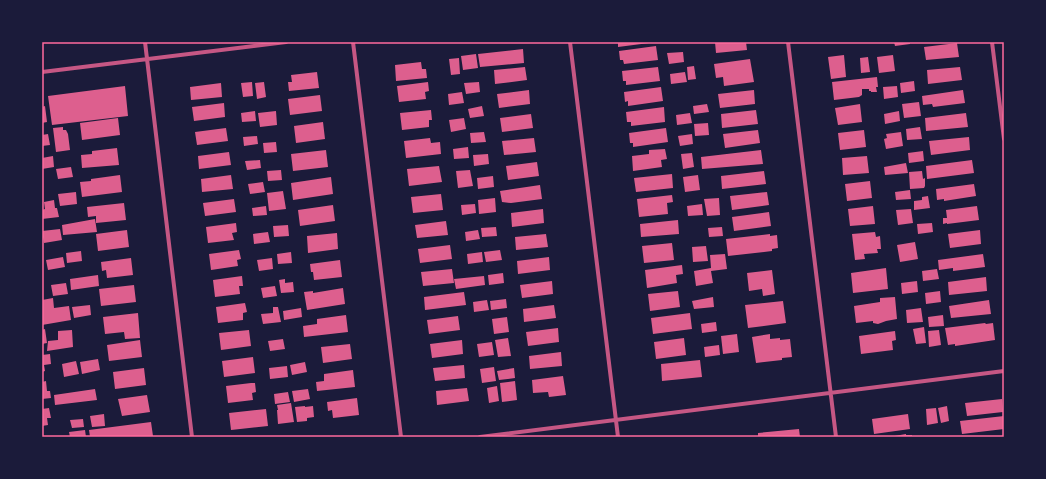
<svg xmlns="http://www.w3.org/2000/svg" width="1046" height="479" font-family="'Roboto Condensed',sans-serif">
	<rect width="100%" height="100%" fill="#1b1b3a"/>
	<path fill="#dd5f8e" d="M618,42H648L649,43L618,47Z
		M715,42H746L747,50L716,53Z
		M894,42H910V44L895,46Z
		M957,43L959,57L926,60L924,47Z
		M656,46L658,60L624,64L623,60H620L619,51Z
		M523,49L524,63L480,67L478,54Z
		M683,52L684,62L669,64L667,53Z
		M476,54L478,68L463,70L461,56Z
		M844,55L846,77L831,79L828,57Z
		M893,55L895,71L879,73L877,57Z
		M868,57L870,72L861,73L860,58Z
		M459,58L460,74L451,75L449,59Z
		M750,59L754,82L724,86L723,77L716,78L714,64Z
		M421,62L422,69H426L427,78L396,81L395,65Z
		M694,66L696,79L688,80L687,67Z
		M525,67L527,80L495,84L494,70Z
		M658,67L660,81L626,85V81H623L622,71Z
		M960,67L962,80L928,84L927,70Z
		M317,72L319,88L289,91L288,82H292L291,75Z
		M685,72L687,82L671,84L670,74Z
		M877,77L878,87H876L877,92H871V91H869V89H862V95L859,97L834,100L832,82Z
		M914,81L915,91L901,93L900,83Z
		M252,82L253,96L243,97L241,83Z
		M264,82L266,97L257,99L255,83Z
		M428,82L429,91L425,92L426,99L399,102L397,86Z
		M479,82L480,92L466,94L464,83Z
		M221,83L222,97L191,100L190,87Z
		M125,86L128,116L52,125L48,96Z
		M897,86L898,97L884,99L883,87Z
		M661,87L663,101L628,106V101L625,102L624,92Z
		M529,90L530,104L499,108L497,94Z
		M754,90L755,104L720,108L718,94Z
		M963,90L965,103L933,107L932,104L923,105L922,96Z
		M462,92L464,103L449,105L448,94Z
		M320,95L322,111L290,115L288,99Z
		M919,102L921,116L904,118L902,104Z
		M224,103L225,117L194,121L192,107Z
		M707,104L709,112L694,114L693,106Z
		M860,104L862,122L838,125L835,108Z
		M45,106L47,122L42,123V107Z
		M482,106L484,116L470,118L468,109Z
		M664,107L665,122L631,126V122H627L626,112Z
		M431,110L432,120H429V127L402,130L400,113Z
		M756,110L758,124L722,128L721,114Z
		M255,111L256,121L242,122L241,113Z
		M276,111L277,125L260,127L258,113Z
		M899,111L900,121L885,124L884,114Z
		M690,113L692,123L677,125L676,115Z
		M966,113L968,127L926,131L925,118Z
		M531,114L533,128L502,132L500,118Z
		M118,118L120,135L82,140L80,123Z
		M464,118L466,129L451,132L449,120Z
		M323,122L325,139L296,143L294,126Z
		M708,123L709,135L695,136L694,124Z
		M63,127V130H66L68,134L70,150L56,152L53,128Z
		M920,127L922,139L907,140L906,129Z
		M226,128L228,141L197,145L195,132Z
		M666,128L668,142L633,147V143H630L629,133Z
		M758,130L760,143L725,148L723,134Z
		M864,130L866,147L840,150L838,133Z
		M484,132L486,142L471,143L470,133Z
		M901,132L903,146L886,149L884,139L887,138L886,134Z
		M48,134L50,145L42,146V135Z
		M692,134L693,144L680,146L678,136Z
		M257,136L258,144L244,146L243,137Z
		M969,137L970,150L931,155L929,141Z
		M430,138L431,143L440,142L441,154L406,158L404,141Z
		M534,138L536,152L504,155L502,141Z
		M276,142L277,152L264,153L263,143Z
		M468,147L469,158L454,159L453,149Z
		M117,148L119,165L82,168L81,155L92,154V151Z
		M665,149L667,159L661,160L662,167L633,171L632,156L649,154V150Z
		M326,150L328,167L293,171L291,154Z
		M761,150L763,164L702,169L701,157Z
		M923,151L924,161L909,163L908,153Z
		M229,152L231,165L199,169L198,156Z
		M692,153L694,167L683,169L681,154Z
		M488,154L489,164L474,166L473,155Z
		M53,156L54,167L42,169V158Z
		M867,156L869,173L843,175L842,158Z
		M260,160L261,168L247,170L245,161Z
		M972,160L974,173L927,179L926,166Z
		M537,162L539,176L508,180L506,166Z
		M906,163L908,173L885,175L884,167Z
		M439,166L442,182L409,186L407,169Z
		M71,167L73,177L58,179L56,169Z
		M281,170L282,180L268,181L267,171Z
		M470,170L473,186L458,188L456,171Z
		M764,171L766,184L722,189L721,176Z
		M922,171L923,179L925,178V186L924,188L910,189L909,172Z
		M672,174L673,188L636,192L634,178Z
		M120,175L122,192L82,197L80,182L91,181V179Z
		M231,175L233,189L202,192L201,179Z
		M698,175L700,190L685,192L683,177Z
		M493,176L494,187L478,189L477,178Z
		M331,177L333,194L293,200L291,183Z
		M870,181L872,198L847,201L845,184Z
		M263,182L265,192L250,194L248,184Z
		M974,184L976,196L944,201V199L937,200L936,189Z
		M540,185L542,199L511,203L502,202L500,191Z
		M910,190L911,199L896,200L895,192Z
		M283,191L286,209L269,211L267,193Z
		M76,192L77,204L60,206L58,194Z
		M767,192L769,205L732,210L730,196Z
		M441,194L443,210L413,213L411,197Z
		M672,195L673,202L667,203L668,214L639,217L637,199Z
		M928,196L930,208L914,210V201L922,200V197Z
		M495,198L496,212L479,214L478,200Z
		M719,198L720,215L707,216L704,199Z
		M234,199L236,212L205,216L203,203Z
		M54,200L55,208H57L59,217L42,219V210L45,209L44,202Z
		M124,203L126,220L96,223V216L88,217L87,207Z
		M475,204L476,213L462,215L461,205Z
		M702,204L703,215L688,216L687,206Z
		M333,205L335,221L300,226L298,210Z
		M266,206L267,215L253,216L252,208Z
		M873,206L875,224L850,226L848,209Z
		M977,206L979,220L947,224V223L943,224V218H947L946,210Z
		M543,209L544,223L512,227L511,213Z
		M911,209L913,223L898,225L896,210Z
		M769,212L771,226L734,231L732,217Z
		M95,219L97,232L63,235L62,225Z
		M678,220L679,234L641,237L640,224Z
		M446,221L448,235L417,238L415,225Z
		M236,223L237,232L232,233L234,240L208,243L206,227Z
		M932,223L933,232L918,234L917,224Z
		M288,225L289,236L274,237L273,226Z
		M496,227L497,236L482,237L481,228Z
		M722,227L723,236L709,237L708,228Z
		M60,229L62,240L44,243L42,231Z
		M127,230L129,247L98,251L96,234Z
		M478,230L480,239L466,241L465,232Z
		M980,230L981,244L950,248L948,234Z
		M268,232L270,242L254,244L253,234Z
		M875,232L876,237L880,236L881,249H877L878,253L864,254L865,259L855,260L852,234Z
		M337,233L338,249L308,253L307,236Z
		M546,234L548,247L516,250L515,237Z
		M770,234V236L777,235L778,248L772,249V251L728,256L726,239Z
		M915,242L918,259L900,262L897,245Z
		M672,243L674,260L644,263L642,246Z
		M450,245L452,259L420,263L418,249Z
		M706,246L708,261L693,262L692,247Z
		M239,250L241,259L237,260L238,266L211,270L209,254Z
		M500,250L502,260L486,262L484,252Z
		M81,251L82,261L67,263L66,253Z
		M291,252L292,263L278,264L277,254Z
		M482,252L483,262L468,264L467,254Z
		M725,254L727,269L711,271L713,283L696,286L694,271L711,268L710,255Z
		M983,254L985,267L953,271V268L939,270L938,260Z
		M63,257L65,267L48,270L46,260Z
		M549,257L550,270L518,274L517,261Z
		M131,258L133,275L107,278L106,270L102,271L101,262Z
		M272,258L273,269L259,271L257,260Z
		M340,260L342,277L314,280L313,272H311L310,264Z
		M682,265L683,274L676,275L677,283L647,288L645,270Z
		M886,268L888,289L853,293L851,273Z
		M452,269L454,283L423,286L421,272Z
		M937,269L939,279L923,281L922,271Z
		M772,270L775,294L763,296L762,289L749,291L747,273Z
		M503,273L504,283L489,285L488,275Z
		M98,275L99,286L71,290L70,279Z
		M242,276L243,286H239L240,294L215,297L213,280Z
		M484,276L485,285L456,289L454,279Z
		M986,277L987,291L949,295L948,282Z
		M285,279V283L293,282L294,292L281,293L279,280Z
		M552,281L553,294L522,298L520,285Z
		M917,281L918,292L902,294L901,283Z
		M66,283L68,294L53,296L51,285Z
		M134,285L136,302L101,306L99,289Z
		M275,286L277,296L263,298L261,288Z
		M343,288L345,304L307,310L304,292L313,291V293Z
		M678,291L680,307L650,311L648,294Z
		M940,291L941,302L926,304L925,293Z
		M464,292L466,305L425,310L424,297Z
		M713,297L714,307L694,309L692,301Z
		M895,297L897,319L886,321L878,324L873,323V321L856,323L854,306L880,302V298Z
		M53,298L54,308L69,306L71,320L42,325V300Z
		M506,299L507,308L491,310L490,301Z
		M487,300L489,310L474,312L473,302Z
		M989,300L991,314L951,318L949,306Z
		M783,301L786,323L748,328L745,305Z
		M245,303L247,312L243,313V320L218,323L216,307Z
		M90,305L91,315L74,318L72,307Z
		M554,305L556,318L524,322L523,309Z
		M273,307H278L281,322L263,324L261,314L273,313Z
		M301,308L302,317L284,320L283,311Z
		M921,308L923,322L907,323L906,310Z
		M138,313L140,338L125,339L124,332L105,334L103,317Z
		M690,313L692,329L653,334L651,318Z
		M346,315L348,332L304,337L303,326L317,324V319Z
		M943,315L944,326L929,327L928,317Z
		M458,316L460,330L429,334L427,320Z
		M507,317L509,332L494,334L492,319Z
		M716,322L717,331L702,333L701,324Z
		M985,323L986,324L993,323L995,340L955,346V344L948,345L945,328Z
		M924,327L926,343L916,344L913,329Z
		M558,328L559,342L528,346L526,332Z
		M45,329L47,343L42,344V330Z
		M72,330L73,347L47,351L48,341L58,340V331Z
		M249,330L251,346L221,350L219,333Z
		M939,330L941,345L929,347L928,331Z
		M895,331L896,340L892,341L893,350L861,354L859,336Z
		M737,334L739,352L723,354L721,336Z
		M770,334V339L780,338V340L790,339L792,357L782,358V360L756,363L752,337Z
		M508,338L511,356L498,357L495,340Z
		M684,338L686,355L656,359L654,342Z
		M283,339L285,349L270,351L268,341Z
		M140,340L142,357L109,361L107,345Z
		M462,340L463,354L432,358L430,344Z
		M492,342L494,355L479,357L477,344Z
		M350,344L352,359L323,363L321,347Z
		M719,345L720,355L705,357L704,347Z
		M561,352L562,366L530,369L529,356Z
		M50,354L51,364L44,365L45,371L42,372V355Z
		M253,357L255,373L224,377L222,361Z
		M98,359L100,370L82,374L80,362Z
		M700,360L702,377L662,381L661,364Z
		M76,361L79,374L64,377L62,364Z
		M305,362L307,372L292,375L290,365Z
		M464,365L465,378L435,381L433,368Z
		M287,366L288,377L270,379L269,368Z
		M494,367L496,381L482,383L480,369Z
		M144,368L146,385L115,389L113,372Z
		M514,368L515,378L499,380L497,371Z
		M353,370L355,387L317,391L316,382L324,381V374Z
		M563,376L566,395L549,397L548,392L533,393L532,380Z
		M46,381L47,391H50L51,398L42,399V382Z
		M515,381L517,400L502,402L500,383Z
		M251,383H255L256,392L252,393L253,400L228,403L226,386Z
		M497,386L499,401L489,403L487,388Z
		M467,388L469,401L437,405L436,391Z
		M95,389L97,400L55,405L54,395Z
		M308,389L310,399L294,402L292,391Z
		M288,392L290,402L275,404L274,394Z
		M147,395L150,412L122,416L118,399Z
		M357,398L359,415L333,418L332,410L328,411L327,402Z
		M1002,399L1003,412L967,416L965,403Z
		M291,403L294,422L278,424L277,410H278L277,405Z
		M305,406V407L313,406L314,417L307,418V421L297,422L295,407Z
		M947,406L949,421L941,423L938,408Z
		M49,408L51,418H47L48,425L42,426V409Z
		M936,408L938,423L927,425L926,409Z
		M266,409L268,426L231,430L229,413Z
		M104,414L105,426L92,427L90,416Z
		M908,414L910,429L874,434L872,419Z
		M1004,416V429L962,434L960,421Z
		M83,419L84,427L72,428L70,420Z
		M151,422L153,436L147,437H90L89,430Z
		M799,429L800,437H758V433Z
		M85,430L86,437H70L69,432Z
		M906,434V435H912V437H889Z"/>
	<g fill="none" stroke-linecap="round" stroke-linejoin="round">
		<path stroke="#c65784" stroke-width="4" d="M145,42L192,437
			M353,42L401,437
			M570,42L618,437
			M788,42L836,437
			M992,42L1004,139
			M42,72L286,42
			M480,437L1004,371"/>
	</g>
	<rect width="1046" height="479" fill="none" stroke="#1b1b3a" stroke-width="86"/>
	<rect x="43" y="43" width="960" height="393" fill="none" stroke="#ff6b9d" stroke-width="1.5"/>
</svg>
